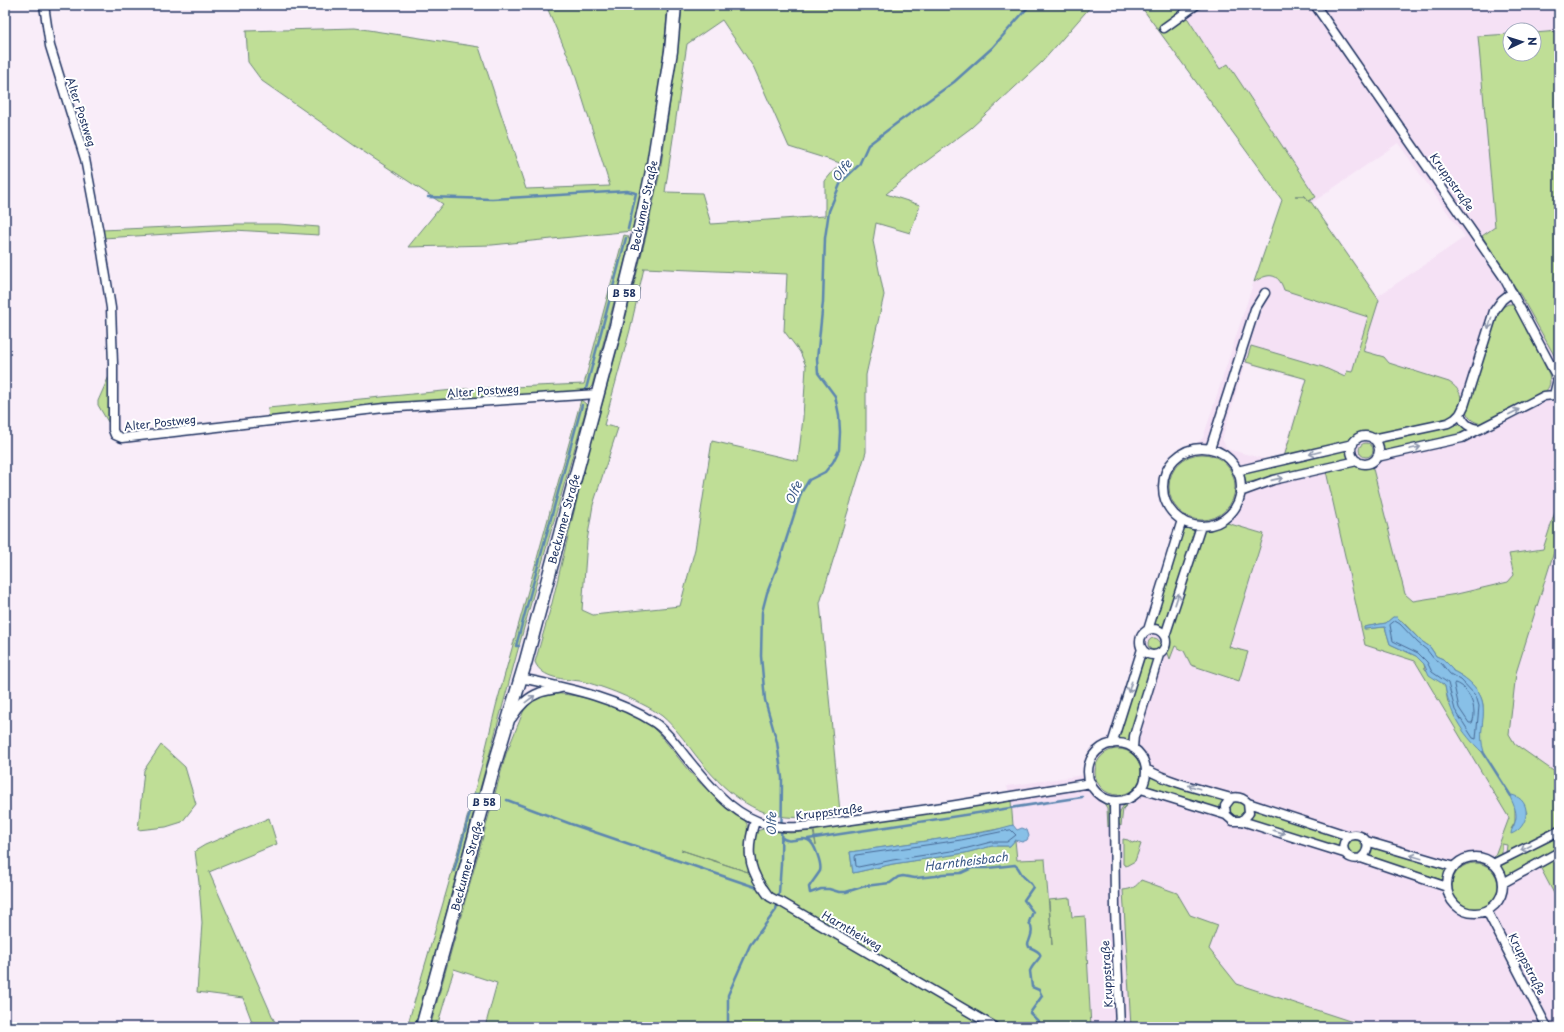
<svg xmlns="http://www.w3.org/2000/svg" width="1564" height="1032" font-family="'Playpen Sans',sans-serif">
	<rect width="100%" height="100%" fill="#f9edf9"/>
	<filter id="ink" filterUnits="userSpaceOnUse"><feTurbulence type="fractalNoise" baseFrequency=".025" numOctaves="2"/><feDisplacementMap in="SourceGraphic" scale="8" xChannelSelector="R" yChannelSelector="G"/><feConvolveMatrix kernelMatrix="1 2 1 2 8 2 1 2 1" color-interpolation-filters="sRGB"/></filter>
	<g filter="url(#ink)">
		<path fill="#f5e1f5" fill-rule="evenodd" d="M1139,5H1559V1027H1058L1046,859L1017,860L1015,840L1020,842L1027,830L1021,828L1016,830L1013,825L1011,801L1007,786L1084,775L1087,761L1092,752L1107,738L1112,731L1136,656L1138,638L1146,625L1176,531L1175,523L1168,513L1161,501L1158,489L1160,477L1165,464L1174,453L1183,447L1197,443L1203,438L1254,281L1282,200ZM1510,30H1534V54H1510ZM1398,143L1465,237L1378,296L1312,203ZM1245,363L1306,379L1282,457L1268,460L1227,449L1222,439Z"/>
		<path fill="#bfde96" stroke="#6d867a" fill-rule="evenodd" d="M546,5H668L664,51L647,170L632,231L492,245L408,247L443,204L355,146L262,81L248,62L246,31L355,28L479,47L526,189L610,186L573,68Z
			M682,5H1092L1042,62L971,128L920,166L886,194L920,205L910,233L876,223L873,241L884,295L866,375V452L820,603L840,812C822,814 803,819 786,817C746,813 717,783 694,753C685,741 674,726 662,716C650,707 634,700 620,694C608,689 591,683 580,681C564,679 542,679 535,662L552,603L585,466L623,328L646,236L660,172L678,47ZM722,20L754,68L789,147L840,163L825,181V216L711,224L702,193L665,192L687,44ZM644,268L787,274L784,331L800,352L806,366L803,418L798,461L712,441L695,549L680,606L593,615L582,610L587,541L593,505L618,428L604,425L630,330Z
			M1140,5H1179L1220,69L1228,64L1316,197L1309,201L1305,196H1295H1305L1309,202H1311L1379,300L1363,351L1384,357L1389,363L1449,382C1470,395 1460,412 1443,422L1375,437C1366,433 1360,434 1353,441L1284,457L1307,379L1246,362L1251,346L1323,367L1345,377L1347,371L1352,372L1368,317L1284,290C1278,272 1268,273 1254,282L1282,200Z
			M1559,31V364L1521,296L1482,236L1495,227L1478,36L1510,34V54H1534V33Z
			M237,224H279L319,227V235L234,230L103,238L102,230Z
			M624,235L628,236L630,241L592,386L587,391L269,420L268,408L464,389L584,384Z
			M1508,304H1514L1549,374C1551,383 1550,387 1544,393L1484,424C1475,423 1469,420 1466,411L1499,311L1503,307Z
			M109,376L108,422L98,405V401Z
			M581,400L586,404V409C526,614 472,821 415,1027H407L450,879L482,764L496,706Z
			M1461,424L1468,432L1383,452L1381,441Z
			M1359 450a7 7 0 1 1 14 0a7 7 0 1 1-14 0Z
			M1349,449L1352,459L1246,483L1243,471Z
			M1169 487a33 33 0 1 1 66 0a33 33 0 1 1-66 0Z
			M1357,463L1367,466L1372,465L1405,594L1413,601L1457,594L1508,582L1514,575L1509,554L1543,549L1559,500V536L1516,673L1509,734L1515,744L1559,775V828L1508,856L1506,853L1507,845L1502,844V859L1494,858L1509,818L1415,661L1365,645L1326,471ZM1393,617L1402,621L1420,640L1430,647L1436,656L1443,659L1451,667L1453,671C1466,677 1481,690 1483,705C1484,718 1480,731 1481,743L1448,703L1445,686L1425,669L1424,664L1416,656L1390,644L1385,627L1365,629L1364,627L1386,623ZM1521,801L1527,813L1511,829L1515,822V807Z
			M1227,523L1264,534L1229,647L1248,652L1239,681L1191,665L1184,651L1175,646L1170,659L1167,651L1169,647V638L1202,533L1205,530Z
			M1185,525L1196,528L1164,629L1153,627Z
			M1148 644a6 6 0 1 1 12 0a6 6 0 1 1-12 0Z
			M1144,657L1154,660L1129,742L1118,740Z
			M547,693C581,694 628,705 653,728C667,741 677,757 689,771C705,789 723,805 744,819L747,824L751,873L681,850L751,873L752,850L754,832L763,829L790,833L813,831L816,845L814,830L1011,801L1013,825L1009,827L960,836L850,852L853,873L893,864L965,853L992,846H1010L1015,840L1017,860L1045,859L1052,945L1049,900L1070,898L1072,917L1085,916L1091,1027H485L497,983L454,969L437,1027H430L506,754L524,710L535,699Z
			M161,745L185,767L196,804L182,822L166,827L138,830L144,770Z
			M1095 772a23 23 0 1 1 46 0a23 23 0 1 1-46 0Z
			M1149,776L1223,799L1220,810L1146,787Z
			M1135,797L1123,809L1121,826L1118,824C1119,810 1122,804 1135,797Z
			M1103,799C1111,806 1110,814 1110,824L1108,827L1107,808L1102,800Z
			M1230 809a7 7 0 1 1 14 0a7 7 0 1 1-14 0Z
			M1254,809L1342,837L1340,840L1339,848L1251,820Z
			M269,818L277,844L209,872L277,1027H254L243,998L197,992L202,923L199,883L195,851L205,845Z
			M1559,835V847L1506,877L1505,873L1500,866Z
			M1123,839L1128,840L1132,843L1135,842L1141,844L1135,861L1126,866L1123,864Z
			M1348 847a7 7 0 1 1 14 0a7 7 0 1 1-14 0Z
			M1372,846L1448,870L1445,881L1369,857Z
			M1559,854V903L1539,865Z
			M1452 886a23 23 0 1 1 46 0a23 23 0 1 1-46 0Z
			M1141,880L1177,893L1190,915L1218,925L1209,949L1237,984L1368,1027H1131L1123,890C1132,889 1136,887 1141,880Z"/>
		<path fill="#88c0e7" stroke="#5c86b0" d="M1393,617H1397L1420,640L1430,647L1436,656L1443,659L1451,667L1453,671C1466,677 1481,689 1483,705C1485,722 1478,733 1484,752H1482C1461,732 1450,714 1445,686L1443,684L1429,675L1424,664L1416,656L1390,644L1385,627L1364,629V627L1386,623Z
			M1512,795C1533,800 1529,828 1511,834C1511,829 1514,827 1515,822C1518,814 1514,805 1510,797Z
			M1013,825L1017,830L1022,828L1027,830L1029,836L1027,840L1022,842L1015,840L1010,846H992L965,853L893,864L853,873L850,852L960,836L991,831Z"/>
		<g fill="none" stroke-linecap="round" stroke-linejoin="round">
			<path stroke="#476995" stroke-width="1" d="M1395,621L1400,624L1418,643L1427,650L1434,659L1441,663L1450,674L1461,680L1476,696L1479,706L1476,739L1473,738L1455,710L1448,683L1432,672L1427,662L1418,653L1393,641L1390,625Z
				M1455,683C1470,688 1478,710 1472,723H1469L1459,708L1454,685Z
				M1011,830L1016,835L1007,842H991L964,849L893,860L858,867L856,866L855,857L856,855L961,840Z"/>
			<path stroke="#5c86b0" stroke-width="2.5" d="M428,197L492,199L627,191L636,193L628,229
				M586,389L626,238
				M519,646H516L582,405
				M1483,752L1511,796
				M507,800L571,824L755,887
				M781,837C790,845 799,836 808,840C815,843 822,865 820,871C817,876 812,882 809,887L810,893L821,889H829L839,892H846L865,886L890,883L898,877L903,876L915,878L936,876L942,874L961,873L972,868H988L1015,865C1020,868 1020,873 1023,876C1027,881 1031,882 1033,887L1024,900L1033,912L1029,922C1034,930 1031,936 1028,944L1029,947C1051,956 1035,958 1030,971L1032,987L1039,990L1042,996L1030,1013L1039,1022L1040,1027
				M808,839L1082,797
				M454,871L475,794H477
				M728,1027V995L750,945L776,910L779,893L781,864L782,778L777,742L765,700L761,656L762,612L767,593L779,562L801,493L809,480L825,472L833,462L839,450L840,432L839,415L835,396L818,373L817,359L823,302L825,238L829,211L841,182L859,165L868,145L897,123L954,82L992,48L1030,5"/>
			<g stroke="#1b2f5e" stroke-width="11">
				<path id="street" d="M44,5L50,46L85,159L99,233L111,308L113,364V430L115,435L122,438L384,408L597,394
					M1315,5L1503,276L1558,379L1554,395
					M1164,28L1196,5
					M1460,414C1464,424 1469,428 1480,429
					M1351 450a14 14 0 1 1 28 0a14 14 0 1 1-28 0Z
					M1373,439L1448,423L1455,419L1460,414L1464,406L1494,311L1502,300L1512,292
					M1163 487a39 39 0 1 1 78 0a39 39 0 1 1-78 0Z
					M1210,449L1255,309L1265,293
					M1377,457L1462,438L1544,396L1554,395
					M1237,471L1353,444
					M1240,492L1273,480L1357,461
					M1140 642a13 13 0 1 1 26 0a13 13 0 1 1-26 0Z
					M1148,630L1182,520
					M1165,636L1201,526
					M521,678C567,688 615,697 655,723C667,731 677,746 686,757C712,789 739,824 783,827C792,828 801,827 810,826L950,806L1091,783
					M512,718C518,708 528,697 539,693C546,690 554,690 561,688
					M1088 772a29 29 0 1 1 58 0a29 29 0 1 1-58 0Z
					M1112,744L1142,649
					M1133,748L1134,736L1159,655
					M1146,769C1170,783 1204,790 1231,798C1238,796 1243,798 1248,803L1349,836C1366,831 1374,848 1361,858
					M1141,789L1226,815L1233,821H1242L1344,853
					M1114,801L1115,909L1120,1027
					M1226,815L1225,806L1231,798
					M755,821C747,846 747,865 762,887C765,890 767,895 770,897C773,899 778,901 781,902L995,1027
					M1242,821L1249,813L1248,803
					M1349,836C1337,846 1346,862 1361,858L1447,887
					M1366,841L1454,867
					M1447 885a28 28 0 1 1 56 0a28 28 0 1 1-56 0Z
					M1493,864L1559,831
					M1503,883L1559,852
					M1487,911L1547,1027"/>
			</g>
			<g stroke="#1b2f5e" stroke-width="15">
				<path id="primary" d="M422,1027L492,773L525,664L616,326L639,232L652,171L671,51L675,5"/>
			</g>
			<use href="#street" stroke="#fff" stroke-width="8"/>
			<use href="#primary" stroke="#fff" stroke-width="12"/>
		</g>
		<defs><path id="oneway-shaft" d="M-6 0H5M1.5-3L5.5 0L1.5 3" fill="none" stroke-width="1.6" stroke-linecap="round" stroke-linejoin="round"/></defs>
		<g stroke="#8d97ae">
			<use href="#oneway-shaft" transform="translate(1490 323) rotate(107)"/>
			<use href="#oneway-shaft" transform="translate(1514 412) rotate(-27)"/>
			<use href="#oneway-shaft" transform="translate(1415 448) rotate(-12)"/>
			<use href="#oneway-shaft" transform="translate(1315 453) rotate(166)"/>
			<use href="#oneway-shaft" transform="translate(1277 479) rotate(-13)"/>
			<use href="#oneway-shaft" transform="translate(1177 599) rotate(-72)"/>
			<use href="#oneway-shaft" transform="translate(1130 687) rotate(107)"/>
			<use href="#oneway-shaft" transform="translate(530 699) rotate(-37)"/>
			<use href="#oneway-shaft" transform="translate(1194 787) rotate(-162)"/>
			<use href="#oneway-shaft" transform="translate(1279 832) rotate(18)"/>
			<use href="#oneway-shaft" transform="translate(1526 848) rotate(152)"/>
			<use href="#oneway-shaft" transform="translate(1416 857) rotate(-163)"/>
		</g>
	</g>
	<g text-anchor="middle" stroke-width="4" stroke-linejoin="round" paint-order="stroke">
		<g fill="#fff" stroke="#5f6d8e" stroke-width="1">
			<rect x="608" y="285" width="32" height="16" rx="3"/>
			<rect x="468" y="794" width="32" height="16" rx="3"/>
		</g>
		<g font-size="10" font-weight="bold" fill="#1b2f5e">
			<text x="624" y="297">B 58</text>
			<text x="484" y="806">B 58</text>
		</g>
		<g font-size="11" fill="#1b2f5e" stroke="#fff">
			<text transform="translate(81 112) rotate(72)" y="4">Alter Postweg</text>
			<text transform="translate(1452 182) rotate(55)" y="4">Kruppstraße</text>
			<text transform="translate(644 206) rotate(-78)" y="4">Beckumer Straße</text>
			<text transform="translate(483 391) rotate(-4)" y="4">Alter Postweg</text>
			<text transform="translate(160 423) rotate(-6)" y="4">Alter Postweg</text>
			<text transform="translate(564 519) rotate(-75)" y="4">Beckumer Straße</text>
			<text transform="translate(829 812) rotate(-7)" y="4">Kruppstraße</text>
			<text transform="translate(467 866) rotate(-75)" y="4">Beckumer Straße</text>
			<text transform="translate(852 931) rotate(30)" y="4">Harntheiweg</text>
			<text transform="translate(1527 964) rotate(63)" y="4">Kruppstraße</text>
			<text transform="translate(1107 974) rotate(-93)" y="4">Kruppstraße</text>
		</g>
		<g font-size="12" font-style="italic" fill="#3c5a87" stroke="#fff">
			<text transform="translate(842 171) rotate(-52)" y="4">Olfe</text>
			<text transform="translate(794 493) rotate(-66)" y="4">Olfe</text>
			<text transform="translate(772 824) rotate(-89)" y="4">Olfe</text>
			<text transform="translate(966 862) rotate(-7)" y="4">Harntheisbach</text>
		</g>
	</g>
	<rect width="1564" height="1032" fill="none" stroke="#fff" stroke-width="20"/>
	<rect x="10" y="10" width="1544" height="1012" fill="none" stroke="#1b2f5e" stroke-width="1.5" filter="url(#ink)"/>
	<g transform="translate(1522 42) rotate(86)"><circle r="19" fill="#ffffff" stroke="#a4acbf"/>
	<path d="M0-3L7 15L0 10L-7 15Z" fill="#1b2f5e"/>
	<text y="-6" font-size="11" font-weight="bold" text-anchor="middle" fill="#1b2f5e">N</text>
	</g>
</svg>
